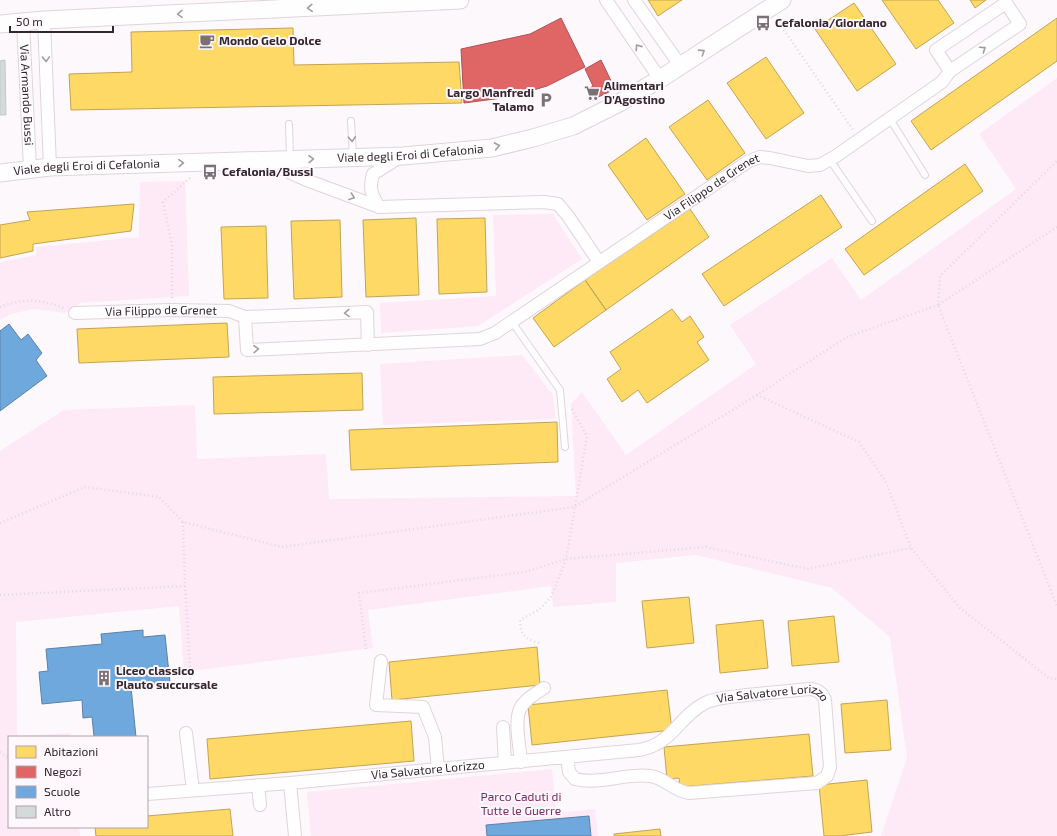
<svg xmlns="http://www.w3.org/2000/svg" width="1057" height="836" font-family="'Exo 2',sans-serif">
	<rect width="100%" height="100%" fill="#fdf8fb"/>
	<path fill="#fee9f7" d="M1057,78V836H881L907,758L890,637L832,588L696,555L616,563V602L553,607L551,586L368,610L373,648L184,672L179,606L16,622L17,736L70,733V737H9V827H79L80,836H0V451L64,410L195,405L197,459L326,454L329,499L576,496L571,404L582,392L626,455L756,364L730,325L832,258L861,300L1016,189L979,134Z
		M185,181L189,296L81,303L65,313L33,309L11,314L0,320V262L36,255L37,247L139,237L140,182Z
		M553,214L582,259L478,326L381,333L380,303L496,296L493,215Z
		M522,355L553,395L556,419L383,425L380,364Z
		M552,769L556,813L595,809L598,836H311L307,792Z"/>
	<path fill="#ffd966" stroke="#c2a356" d="M648,0H682L658,16Z
		M882,0H938L954,23L916,49Z
		M970,0H986L975,8Z
		M854,3L896,64L857,91L815,29Z
		M1057,18V61L931,150L911,121Z
		M293,28L294,65L459,62L462,103L71,110L69,74L132,72L131,32Z
		M766,57L804,113L766,139L727,83Z
		M708,100L745,153L707,180L669,127Z
		M646,138L685,194L647,220L608,165Z
		M965,164L983,191L864,275L845,249Z
		M821,195L842,227L724,306L702,274Z
		M134,204L131,231L33,244V251L0,258V225L30,220L27,212Z
		M690,209L709,237L606,310L585,280Z
		M416,218L419,295L366,297L363,220Z
		M485,218L487,292L439,294L437,219Z
		M340,220L342,297L294,299L291,221Z
		M266,226L268,298L224,299L221,227Z
		M585,280L606,310L554,347L533,318Z
		M672,309L682,322L690,316L704,337L697,342L709,360L647,403L638,390L622,402L607,379L621,369L610,352Z
		M227,323L229,357L79,363L77,329Z
		M362,373L363,410L214,414L213,377Z
		M557,422L558,462L351,470L349,430Z
		M689,597L694,643L647,648L642,601Z
		M834,616L839,662L792,666L788,621Z
		M763,620L768,668L720,673L716,625Z
		M537,647L540,685L392,700L389,662Z
		M667,690L672,730L532,745L528,705Z
		M887,700L891,750L845,753L841,704Z
		M411,721L414,761L210,779L207,739Z
		M809,734L813,776L680,787L679,778L667,779L664,747Z
		M867,780L872,832L839,836H824L819,785Z
		M230,809L233,836H96L95,827H147V816Z
		M660,829L661,836H614V834Z"/>
	<path fill="#e06666" stroke="#ac5356" d="M561,18L585,67L547,86L510,97L464,103L461,49L530,34Z
		M601,60L615,89L592,100L587,90L593,86L585,69Z"/>
	<path fill="#6fa8dc" stroke="#5d81a8" d="M9,324L21,340L28,334L42,353L36,360L47,376L0,411V331Z
		M143,630V637L165,635L170,683L131,687L136,737H94L92,717L83,718L82,700L42,704L39,672L48,671L46,649L102,644L101,634Z
		M589,816L591,836H487L486,825Z"/>
	<path fill="#d4dada" stroke="#c3c9c8" d="M5,60L6,115H0V61Z"/>
	<g fill="none" stroke-linecap="round" stroke-linejoin="round">
		<g stroke="#ded5db" stroke-width="8">
			<path id="service" d="M890,119L925,175
				M351,121L353,156
				M289,124L290,158
				M830,160L872,221
				M512,322L560,390L565,447"/>
		</g>
		<g stroke="#ded5db" stroke-width="14">
			<g id="minor">
				<path d="M606,0L660,79"/>
				<path d="M634,0L680,65"/>
				<path d="M44,20L50,167"/>
				<path id="s1" d="M23,22L30,168"/>
				<path d="M267,162L309,181L379,207L544,202L558,204L568,216L599,262"/>
				<path d="M379,207C371,194 369,189 373,174L400,157"/>
				<path id="s2" d="M75,313L171,310L229,311L245,317"/>
				<path id="s3" d="M368,345L367,312L245,317L247,350L480,339L495,333L749,161L760,157L770,158L808,166L820,165L836,156L942,82L950,71L1020,24L1006,3L936,50L950,71"/>
				<path d="M381,661L376,705L423,707L435,737L438,769"/>
				<path d="M503,727L505,763"/>
				<path d="M186,733L193,790"/>
				<path d="M521,762C520,747 514,722 520,709C525,699 535,694 544,688"/>
				<path d="M290,783L295,836"/>
				<path d="M258,785L260,805"/>
				<path id="s4" d="M147,794L290,783L639,750C673,744 678,717 705,703C717,697 734,697 747,695C768,693 788,691 809,689C816,689 822,692 825,700L830,767L827,776L817,783L689,793C673,791 666,778 650,776C626,773 599,785 575,779L569,772L567,757"/>
			</g>
		</g>
		<g stroke="#ded5db" stroke-width="19">
			<g id="secondary">
				<path d="M0,24L44,20L460,0"/>
				<path id="s5" d="M0,173L50,167L403,156L492,148L533,138L573,126L619,103L660,79L782,0"/>
			</g>
		</g>
		<path stroke="#dedcdd" stroke-width="2.5" stroke-dasharray="1 3" stroke-linecap="butt" d="M777,20L853,130
			M1057,227L938,305L1057,606
			M172,298V245L163,202L190,178
			M0,307C22,298 44,299 65,309
			M757,395L859,442L886,482L911,548L960,608L1049,678L1057,679
			M572,409L587,436L566,559L706,547L807,569L911,548
			M183,522L185,586L191,684
			M0,523L85,487L159,497L183,522L282,547L574,507L757,395L847,337L938,305L940,276L1057,161
			M0,595L185,586
			M539,643C524,638 521,636 520,620L540,609L551,597L566,560
			M366,649L359,593L525,572L566,559
			M0,752L9,758"/>
		<use href="#service" stroke="#fffefe" stroke-width="6"/>
		<use href="#minor" stroke="#fffefe" stroke-width="12"/>
		<use href="#secondary" stroke="#fffefe" stroke-width="17"/>
	</g>
	<defs><path id="oneway-chevron" d="M-2-3.5L2.5 0L-2 3.5" fill="none" stroke-width="1.6" stroke-linecap="round" stroke-linejoin="round"/></defs>
	<g stroke="#a39da1">
		<use href="#oneway-chevron" transform="translate(310 8) rotate(177)"/>
		<use href="#oneway-chevron" transform="translate(180 14) rotate(177)"/>
		<use href="#oneway-chevron" transform="translate(638 47) rotate(-125)"/>
		<use href="#oneway-chevron" transform="translate(983 49) rotate(-34)"/>
		<use href="#oneway-chevron" transform="translate(702 52) rotate(-33)"/>
		<use href="#oneway-chevron" transform="translate(46 59) rotate(88)"/>
		<use href="#oneway-chevron" transform="translate(352 139) rotate(87)"/>
		<use href="#oneway-chevron" transform="translate(497 146) rotate(-11)"/>
		<use href="#oneway-chevron" transform="translate(311 159) rotate(-2)"/>
		<use href="#oneway-chevron" transform="translate(181 163) rotate(-2)"/>
		<use href="#oneway-chevron" transform="translate(352 197) rotate(20)"/>
		<use href="#oneway-chevron" transform="translate(347 313) rotate(178)"/>
		<use href="#oneway-chevron" transform="translate(256 349) rotate(-2)"/>
	</g>
	<defs>
		<g id="bus-bare" transform="scale(1.2)"><path d="M-5-6H5V4H4V6H2V4H-2V6H-4V4H-5ZM-3.5-4V0h7V-4ZM-3.5 1.2v1.5H-2V1.2ZM2 1.2v1.5H3.5V1.2Z" fill="#7a7076" stroke="#fef7fb" stroke-width="2.5" paint-order="stroke"/></g>
		<g id="cafe-bare" transform="scale(1.2)"><path d="M-5.5-4.5H6V0H3Q3 3.5 0 3.5H-2.5Q-5.5 3.5-5.5 0ZM3-3.2v2h1.7v-2ZM-6 4.5H4V6H-6Z" fill="#7a7076" stroke="#fef7fb" stroke-width="2.5" paint-order="stroke"/></g>
		<g id="supermarket-bare" transform="scale(1.2)"><path d="M-6-5.5h2.5l.6 2H6L4.5 2H-2.5L-4.4-4H-6ZM-1.5 3.2a1.3 1.3 0 1 0 .1 0ZM3 3.2a1.3 1.3 0 1 0 .1 0Z" fill="#7a7076" stroke="#fef7fb" stroke-width="2.5" paint-order="stroke"/></g>
		<g id="parking-bare" transform="scale(1.2)"><path d="M-3.5-5.5H1a3.5 3.5 0 0 1 0 7H-1V5.5H-3.5ZM-1-3.4V-.6H.8a1.4 1.4 0 0 0 0-2.8Z" fill="#7a7076" stroke="#fef7fb" stroke-width="2.5" paint-order="stroke"/></g>
		<g id="building-bare" transform="scale(1.2)"><path d="M-4-6H4V6H1V3H-1V6H-4ZM-2.5-4.3h1.7v1.8h-1.7ZM.8-4.3h1.7v1.8H.8ZM-2.5-1h1.7V.8h-1.7ZM.8-1h1.7V.8H.8Z" fill="#7a7076" stroke="#fef7fb" stroke-width="2.5" paint-order="stroke"/></g>
	</defs>
	<g fill-rule="evenodd">
		<use href="#bus-bare" x="763" y="23"/>
		<use href="#cafe-bare" x="207" y="41"/>
		<use href="#supermarket-bare" x="592" y="93"/>
		<use href="#parking-bare" x="546" y="100"/>
		<use href="#bus-bare" x="210" y="172"/>
		<use href="#building-bare" x="104" y="678"/>
	</g>
	<g text-anchor="middle" stroke-width="4" stroke-linejoin="round" paint-order="stroke">
		<g font-size="12" font-weight="bold" fill="#33262f" stroke="#fef7fb" text-anchor="start">
			<text x="775" y="27">Cefalonia/Giordano</text>
			<text x="219" y="45">Mondo Gelo Dolce</text>
			<text x="604" y="90">Alimentari<tspan x="604" dy="14">D'Agostino</tspan></text>
			<text x="534" y="97" text-anchor="end">Largo Manfredi<tspan x="534" dy="14">Talamo</tspan></text>
			<text x="222" y="176">Cefalonia/Bussi</text>
			<text x="116" y="675">Liceo classico<tspan x="116" dy="14">Plauto succursale</tspan></text>
		</g>
		<g font-size="12" fill="#33262f" stroke="#fef7fb">
			<text dy="4" stroke="none"><textPath href="#s1" startOffset="73">Via Armando Bussi</textPath></text>
			<text dy="4" stroke="none"><textPath href="#s5" startOffset="411">Viale degli Eroi di Cefalonia</textPath></text>
			<text dy="4" stroke="none"><textPath href="#s5" startOffset="87">Viale degli Eroi di Cefalonia</textPath></text>
			<text dy="4" stroke="none"><textPath href="#s3" startOffset="699">Via Filippo de Grenet</textPath></text>
			<text dy="4" stroke="none"><textPath href="#s2" startOffset="86">Via Filippo de Grenet</textPath></text>
			<text dy="4" stroke="none"><textPath href="#s4" startOffset="646">Via Salvatore Lorizzo</textPath></text>
			<text dy="4" stroke="none"><textPath href="#s4" startOffset="282">Via Salvatore Lorizzo</textPath></text>
		</g>
		<g font-size="12" fill="#7e2a6a" stroke="#fef7fb">
			<text x="521" y="801">Parco Caduti di<tspan x="521" dy="14">Tutte le Guerre</tspan></text>
		</g>
	</g>
	<rect x="8" y="736" width="140" height="92" fill="#fef7fb" stroke="#ada3a9"/>
	<rect x="16" y="746" width="20" height="12" fill="#ffd966" stroke="#ada3a9"/>
	<text x="44" y="756" font-size="12" fill="#33262f">Abitazioni</text>
	<rect x="16" y="766" width="20" height="12" fill="#e06666" stroke="#ada3a9"/>
	<text x="44" y="776" font-size="12" fill="#33262f">Negozi</text>
	<rect x="16" y="786" width="20" height="12" fill="#6fa8dc" stroke="#ada3a9"/>
	<text x="44" y="796" font-size="12" fill="#33262f">Scuole</text>
	<rect x="16" y="806" width="20" height="12" fill="#d4dada" stroke="#ada3a9"/>
	<text x="44" y="816" font-size="12" fill="#33262f">Altro</text>
	<path d="M10 26v6h103v-6" fill="none" stroke="#33262f" stroke-width="2"/>
	<text x="16" y="26" font-size="12" fill="#33262f" stroke="#fef7fb" stroke-width="3" paint-order="stroke">50 m</text>
</svg>
